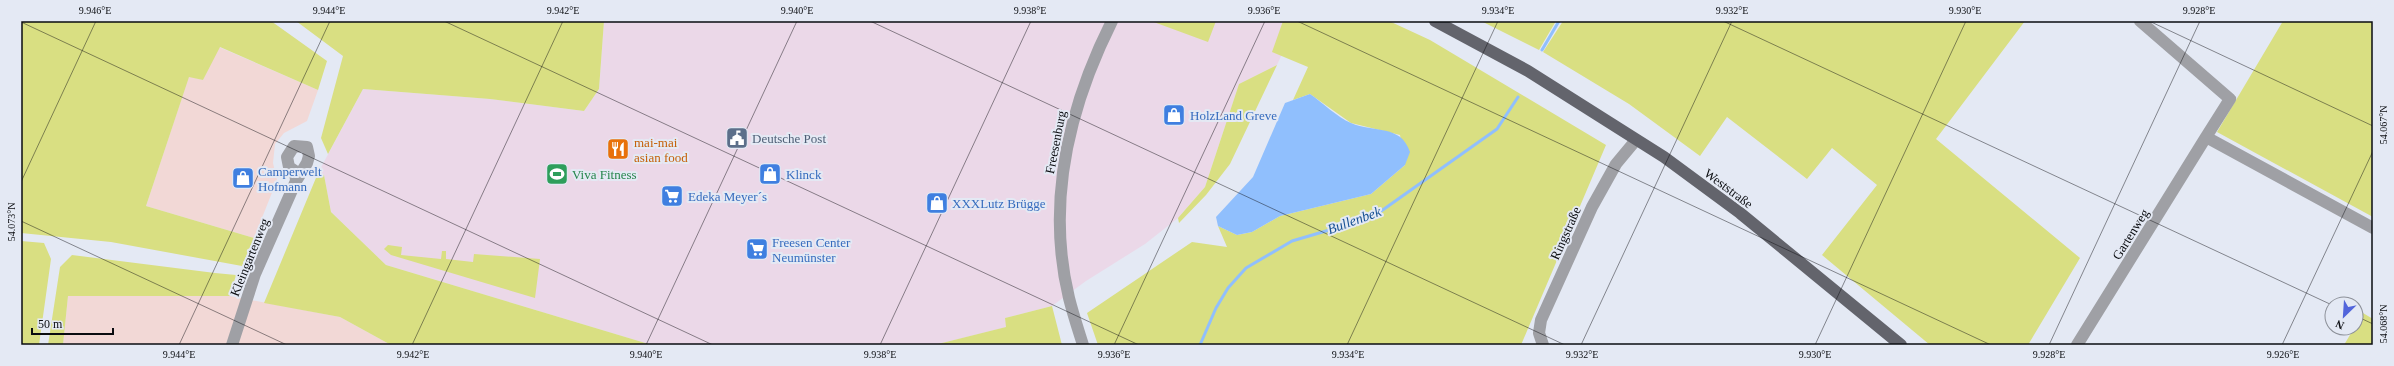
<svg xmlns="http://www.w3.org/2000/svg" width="2394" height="366" font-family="Georgia,serif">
	<rect width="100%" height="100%" fill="#e4e9f4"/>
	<path fill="#ebd8e8" d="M604,21H1297L1277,65L1239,84L1205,187L1178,218L1145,244L1086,281L1052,306L1005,318L1007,327L934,345H652L386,265L331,212L324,175L318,173L363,89L490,99L584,111L599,89Z"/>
	<path fill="#f2d8d6" d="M219,47L318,90L307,121L284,133L275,144L273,163L277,180L254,238L146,206L189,76L203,80Z
		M68,296H230L340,317L391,345H63Z"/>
	<path fill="#d9df82" d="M21,21H271L327,61L318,90L220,47L203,80L189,77L146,206L254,238L242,266L111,242L21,233Z
		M296,21H604L599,89L584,111L490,99L363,89L328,154L321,138L343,56Z
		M1151,21H1216L1208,42Z
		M1283,21H1389L1430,40L1606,145L1521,345H1098L1087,313L1192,242L1227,247L1218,226L1237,235L1252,232L1280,216L1371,194L1405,165L1400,135L1351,123L1310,94L1293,100L1308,67L1272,52Z
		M1481,21H1556L1539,50Z
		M1563,21H2025L1936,139L2080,258L2028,345H1930L1822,255L1877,185L1832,148L1807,179L1727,117L1700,156L1629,104L1543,52Z
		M2283,21H2373V217L2217,132Z
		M1277,65L1230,164L1206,195L1179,223L1178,218L1205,187L1239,84Z
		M318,173L324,175L331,212L386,265L652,345H391L340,317L264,303Z
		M21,241L44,243L51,259L39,345H21Z
		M388,245L402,247L401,255L441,259L442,251H446V259L473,262L474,254L540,259L535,298L391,255L384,249Z
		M72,255L215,273L236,275L230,296H68L63,345H48L60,267Z
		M1052,306L1062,345H934L1006,327L1005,318Z
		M2363,313L2373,319V345H2344Z"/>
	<path fill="#90bffd" d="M1310,94C1323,103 1337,117 1351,123C1374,133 1401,124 1410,152L1405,165L1371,194L1280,216L1252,232L1237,235L1218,226L1216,217L1253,177L1285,103Z"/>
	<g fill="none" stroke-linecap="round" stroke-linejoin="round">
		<path stroke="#90bffd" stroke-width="3" d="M1542,50L1559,21
			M1200,345L1216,308L1228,288L1246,268L1292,241L1360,221L1377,214L1497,129L1518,97"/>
		<path stroke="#9fa0a5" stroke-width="12" d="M2140,21L2230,99L2206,137
			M232,345L255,274L296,181L307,163L309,156L307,147L294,146L287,157L289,167L295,171L296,181
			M1083,345C1078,329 1073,314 1069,298C1046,203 1069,107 1112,21
			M1543,345L1539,333L1541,320L1592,207L1616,164L1636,140
			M2077,345L2206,137L2373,228"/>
		<path stroke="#63646c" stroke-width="12" d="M1435,21L1528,71L1664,157L1740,213L1901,345"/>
	</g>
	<path fill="none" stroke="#0a0c10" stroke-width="1" stroke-opacity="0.45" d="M444,21L1139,345M870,21L1565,345M1297,21L1991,345M1723,21L2332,305M2149,21L2373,126M21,22L713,345M21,182L96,21M21,221L287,345M2356,316L2373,324M179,345L330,21M412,345L563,21M646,345L797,21M880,345L1031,21M1114,345L1265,21M1347,345L1498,21M1581,345L1732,21M1815,345L1966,21M2049,345L2200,21M2282,345L2373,151"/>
	<defs>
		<g id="shop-square" transform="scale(1.15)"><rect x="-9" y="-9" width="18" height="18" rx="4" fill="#3f7fe0" stroke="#e4e9f4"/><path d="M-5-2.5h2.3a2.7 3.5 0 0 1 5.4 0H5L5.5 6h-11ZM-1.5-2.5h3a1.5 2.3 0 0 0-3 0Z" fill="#fff"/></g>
		<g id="civic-square" transform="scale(1.15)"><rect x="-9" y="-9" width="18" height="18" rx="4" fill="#5c6f8a" stroke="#e4e9f4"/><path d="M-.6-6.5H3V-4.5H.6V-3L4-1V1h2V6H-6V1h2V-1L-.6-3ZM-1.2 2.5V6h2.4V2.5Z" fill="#fff"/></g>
		<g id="restaurant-square" transform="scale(1.15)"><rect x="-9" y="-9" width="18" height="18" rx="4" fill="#e8710a" stroke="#e4e9f4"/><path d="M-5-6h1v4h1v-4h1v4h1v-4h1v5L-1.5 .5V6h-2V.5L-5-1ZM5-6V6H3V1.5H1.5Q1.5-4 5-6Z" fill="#fff"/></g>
		<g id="stadium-square" transform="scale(1.15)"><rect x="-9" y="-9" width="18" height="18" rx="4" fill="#2e9e5b" stroke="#e4e9f4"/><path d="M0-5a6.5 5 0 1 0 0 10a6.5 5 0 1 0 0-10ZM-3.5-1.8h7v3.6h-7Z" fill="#fff"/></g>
		<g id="supermarket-square" transform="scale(1.15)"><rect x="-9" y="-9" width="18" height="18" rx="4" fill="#3f7fe0" stroke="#e4e9f4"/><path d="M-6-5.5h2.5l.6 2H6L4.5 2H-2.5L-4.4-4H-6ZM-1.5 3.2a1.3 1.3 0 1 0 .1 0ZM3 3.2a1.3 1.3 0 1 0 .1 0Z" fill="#fff"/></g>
	</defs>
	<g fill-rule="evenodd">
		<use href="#shop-square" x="1174" y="115"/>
		<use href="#civic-square" x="737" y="138"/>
		<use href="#restaurant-square" x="618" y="149"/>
		<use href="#stadium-square" x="557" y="174"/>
		<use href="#shop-square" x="770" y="174"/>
		<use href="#shop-square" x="243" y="178"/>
		<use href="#supermarket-square" x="672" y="196"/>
		<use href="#shop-square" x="937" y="203"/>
		<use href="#supermarket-square" x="757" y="249"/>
	</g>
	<g text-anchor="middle" stroke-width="4" stroke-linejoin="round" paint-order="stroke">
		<g font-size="13" fill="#366cbe" stroke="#e4e9f4" text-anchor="start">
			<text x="1190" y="120">HolzLand Greve</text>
			<text x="258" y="176">Camperwelt<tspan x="258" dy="15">Hofmann</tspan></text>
			<text x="786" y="179">Klinck</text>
			<text x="688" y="201">Edeka Meyer´s</text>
			<text x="952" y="208">XXXLutz Brügge</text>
			<text x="772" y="247">Freesen Center<tspan x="772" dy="15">Neumünster</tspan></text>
		</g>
		<g font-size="13" fill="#4e5e75" stroke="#e4e9f4" text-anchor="start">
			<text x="752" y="143">Deutsche Post</text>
		</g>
		<g font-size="13" fill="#c56008" stroke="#e4e9f4" text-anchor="start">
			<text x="634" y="147">mai-mai<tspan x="634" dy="15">asian food</tspan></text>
		</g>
		<g font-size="13" fill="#0a0c10" stroke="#e4e9f4">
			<text transform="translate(1055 142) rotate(-79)" y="5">Freesenburg</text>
			<text transform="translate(1729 188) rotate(37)" y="5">Weststraße</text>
			<text transform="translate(1565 233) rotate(-66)" y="5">Ringstraße</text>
			<text transform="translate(2130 234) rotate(-58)" y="5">Gartenweg</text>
			<text transform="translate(249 257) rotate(-68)" y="5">Kleingartenweg</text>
		</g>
		<g font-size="13" fill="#27864d" stroke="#e4e9f4" text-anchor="start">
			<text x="572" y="179">Viva Fitness</text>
		</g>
		<g font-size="14" font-style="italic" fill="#154f93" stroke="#e4e9f4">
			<text transform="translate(1354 220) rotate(-20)" y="5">Bullenbek</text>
		</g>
	</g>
	<rect width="2394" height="366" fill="none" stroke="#e4e9f4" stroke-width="44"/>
	<g transform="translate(2344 316) rotate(205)"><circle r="19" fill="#e4e9f4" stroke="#8d9199"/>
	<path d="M0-3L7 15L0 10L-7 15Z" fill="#5265db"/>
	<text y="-6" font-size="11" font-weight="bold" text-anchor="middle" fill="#0a0c10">N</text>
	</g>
	<path d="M32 328v6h81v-6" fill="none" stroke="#0a0c10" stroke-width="2"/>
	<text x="38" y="328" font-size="12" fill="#0a0c10" stroke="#e4e9f4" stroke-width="3" paint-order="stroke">50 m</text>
	<rect x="22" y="22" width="2350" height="322" fill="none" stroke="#0a0c10" stroke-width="1.5"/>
	<g font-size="10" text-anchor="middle" fill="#0a0c10">
		<text x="95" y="14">9.946°E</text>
		<text x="329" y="14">9.944°E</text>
		<text x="563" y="14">9.942°E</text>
		<text x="797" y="14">9.940°E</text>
		<text x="1030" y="14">9.938°E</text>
		<text x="1264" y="14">9.936°E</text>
		<text x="1498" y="14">9.934°E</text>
		<text x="1732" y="14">9.932°E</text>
		<text x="1965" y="14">9.930°E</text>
		<text x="2199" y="14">9.928°E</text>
		<text transform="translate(2383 125) rotate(-90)" y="4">54.067°N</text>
		<text transform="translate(11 222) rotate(-90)" y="4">54.073°N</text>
		<text transform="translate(2383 324) rotate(-90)" y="4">54.068°N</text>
		<text x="179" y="358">9.944°E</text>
		<text x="413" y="358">9.942°E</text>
		<text x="646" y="358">9.940°E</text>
		<text x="880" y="358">9.938°E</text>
		<text x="1114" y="358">9.936°E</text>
		<text x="1348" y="358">9.934°E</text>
		<text x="1582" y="358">9.932°E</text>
		<text x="1815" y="358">9.930°E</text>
		<text x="2049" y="358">9.928°E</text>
		<text x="2283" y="358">9.926°E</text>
	</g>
</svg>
